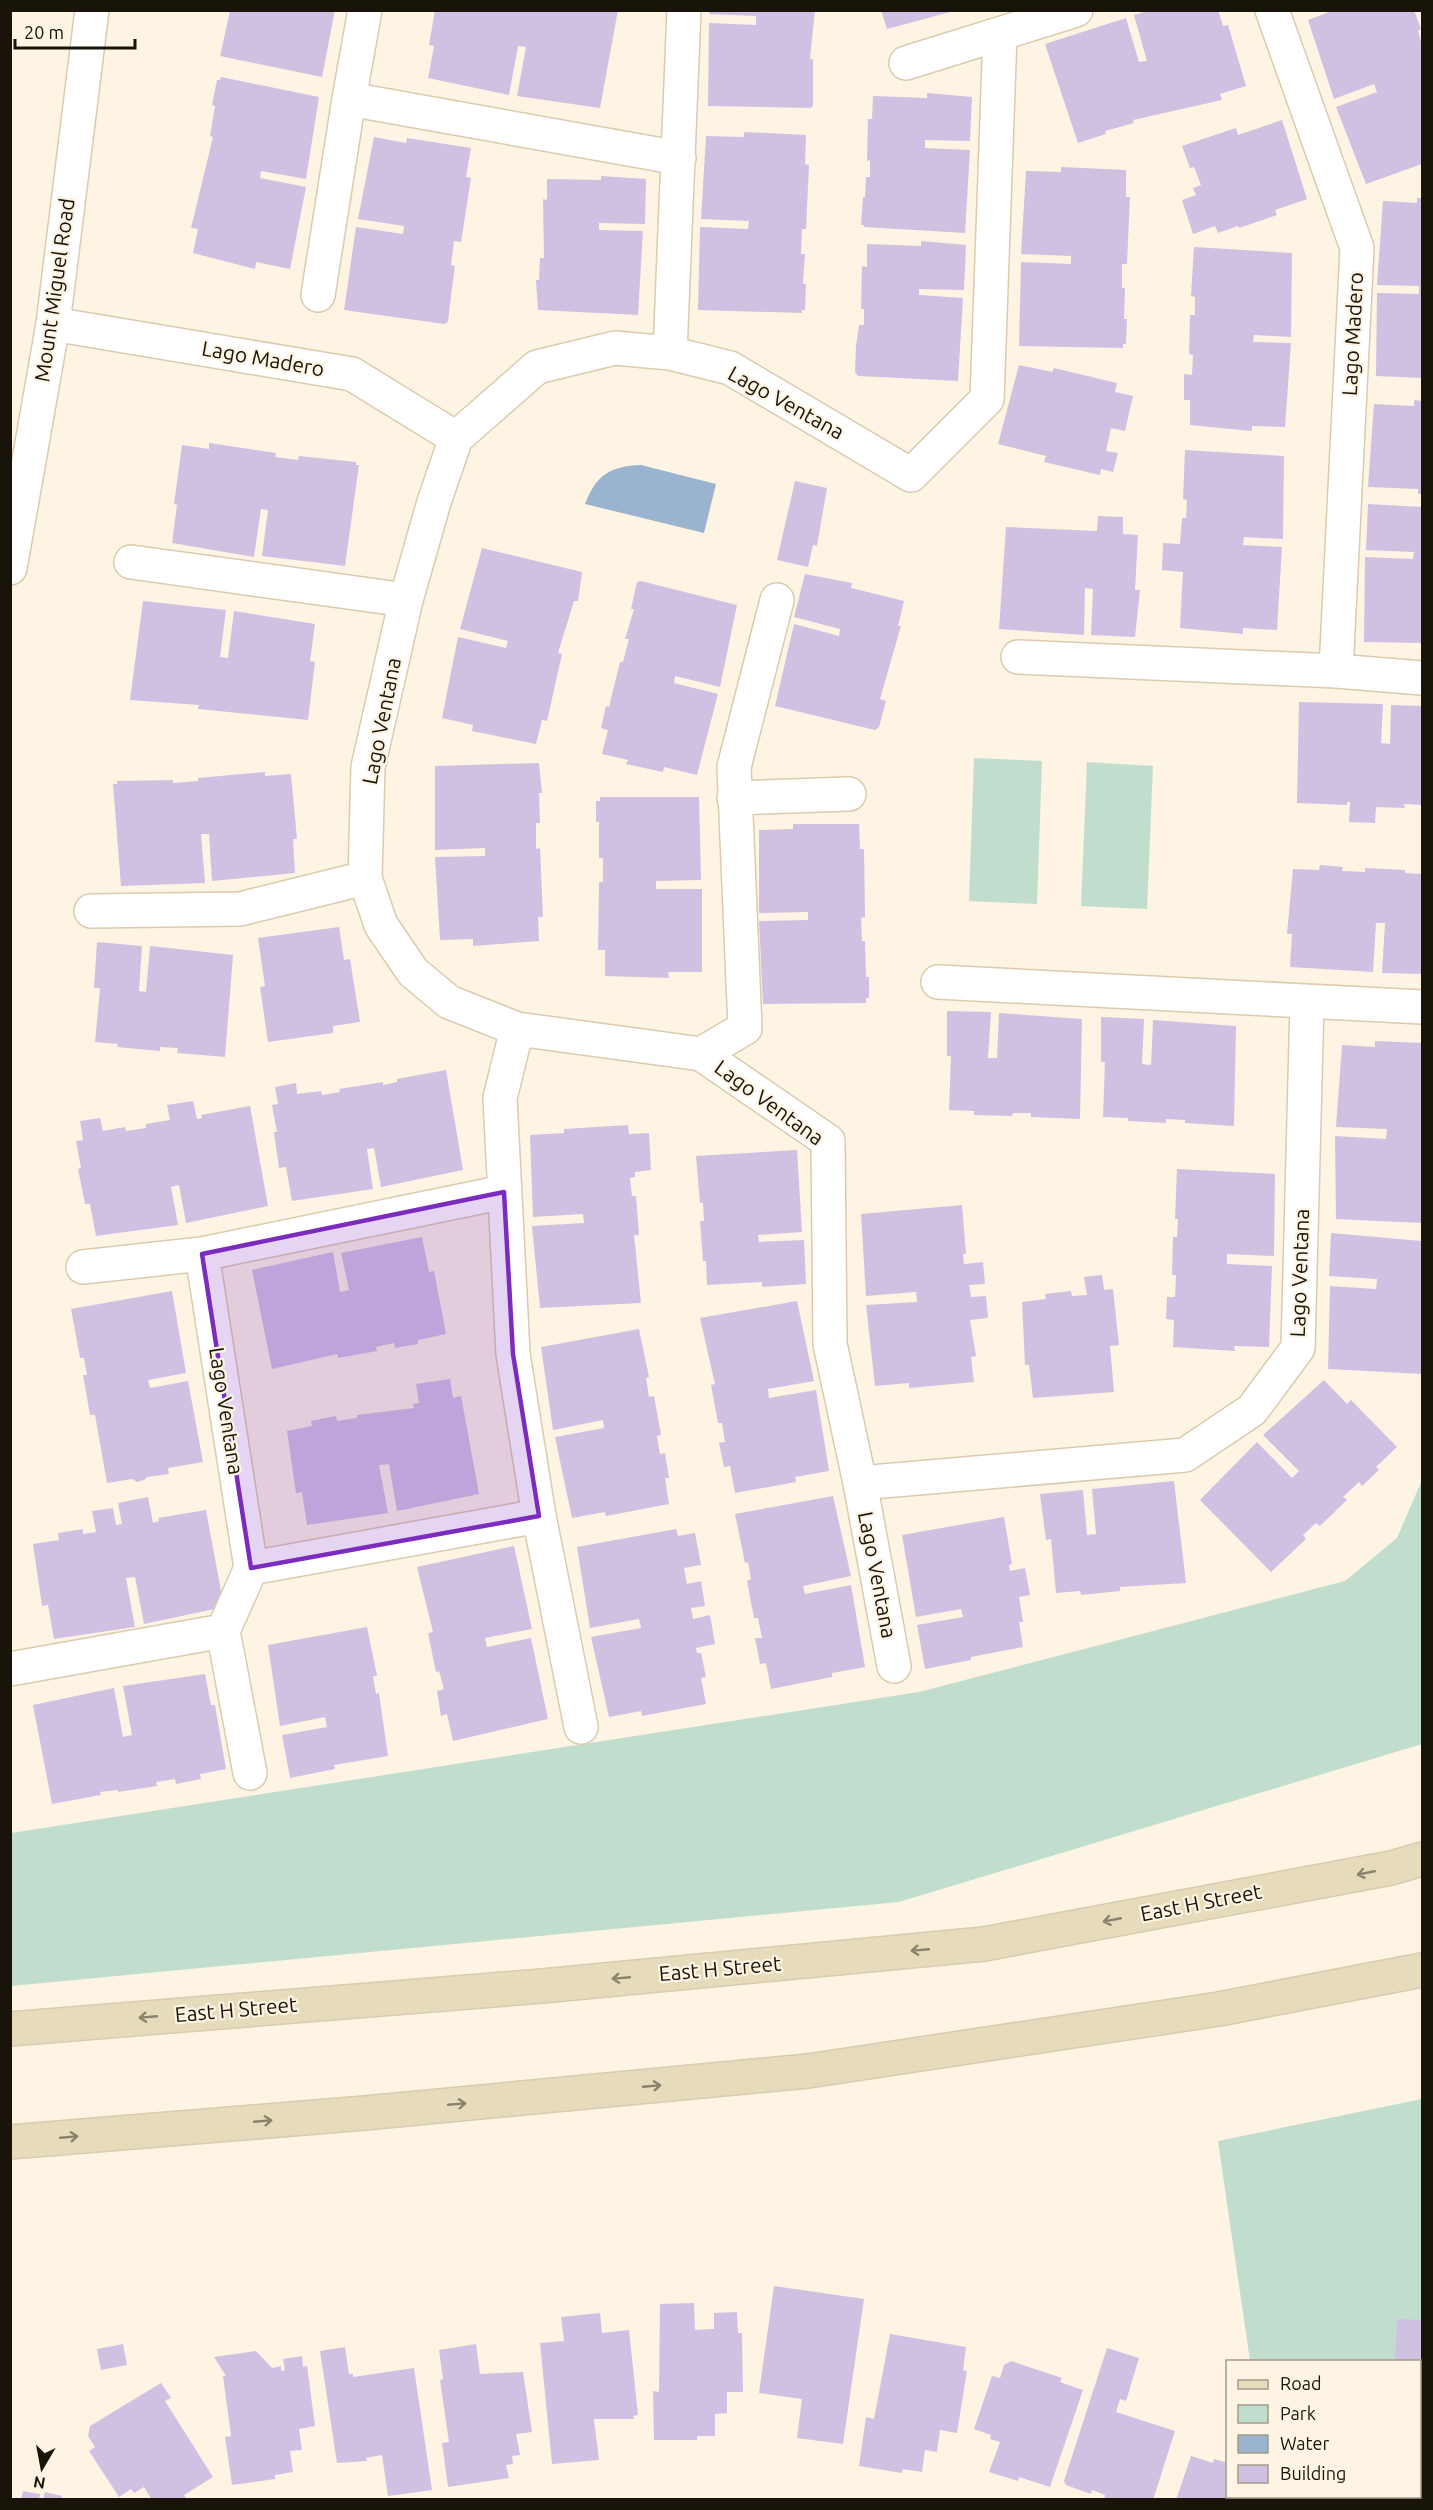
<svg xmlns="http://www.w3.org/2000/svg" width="1433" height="2510" font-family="Ubuntu,sans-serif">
	<rect width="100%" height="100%" fill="#fdf4e3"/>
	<path fill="#c0ddce" d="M974,758L1042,761L1037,904L969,901Z
		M1087,762L1153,766L1147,909L1081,906Z
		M1422,1480V1744L899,1902L11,1986V1833L919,1692L1345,1581L1397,1538Z
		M1422,2099V2499H1271L1270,2497L1420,2496V2362L1250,2361L1218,2141Z"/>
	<path fill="#9ab4d0" d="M641,465L716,484L704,533L585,504C596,475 610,466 641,465Z"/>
	<path fill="#d0c1e3" d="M335,10L322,77L220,56L230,11Z
		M435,10H618L600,108L517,96L526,47L518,46L509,95L428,78L434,46L429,45Z
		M709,10H815L810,59H813V106L810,108L708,106L709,23L756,25V16L709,14Z
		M881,10H954V11L887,29Z
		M1151,10H1218L1223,26L1228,25L1246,86L1220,94L1222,100L1133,120L1134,123L1105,131L1106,134L1078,143L1045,44L1126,18L1139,62L1147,61L1134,15Z
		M1334,10H1414L1421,29L1418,31L1422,45V164L1366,184L1336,107L1377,92L1374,84L1334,99L1308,20Z
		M221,77L319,97L306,179L261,171L260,178L306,187L290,269L256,262L255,269L193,253L198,229L191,228L213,137L210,136L215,106L212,105L217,80H220Z
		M927,93L972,97L970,141L925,140V148L970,150L965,233L864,227V225H861L863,197H865L866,177H870V160L867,161L868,119H872L873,96L927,98Z
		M1282,120L1307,199L1275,210L1277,215L1239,228L1238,226L1218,233L1215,226L1193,234L1182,200L1196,195L1193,188L1201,185L1194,167L1190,168L1182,146L1236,128L1238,135Z
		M744,132L806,135L805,164L809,165L806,229H802L801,254H805L803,284H806L805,310H802V313L698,310L700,227L748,229L749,221L701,219L706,136L744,137Z
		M374,137L406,143L407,138L471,148L466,177L471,178L461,242L454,241L451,265L455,266L451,296L448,322L444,324L344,310L356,227L403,234L404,226L358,219Z
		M1061,167L1126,170V197H1130L1127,264H1122V288H1125L1124,319H1127L1126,344H1123V348L1019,346L1021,262L1071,264V256L1021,254L1026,171L1061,172Z
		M601,176L646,179L645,224L599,223V230L643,231L638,315L538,310L536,280H539L540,258H544L543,199L547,200V179L601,180Z
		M1417,198H1422V378L1376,376L1377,293L1419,294V286L1377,285L1383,201L1417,203Z
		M921,241L966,245L964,290L919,289V295L963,298L958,381L858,376L855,372L856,346L859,325H864V309H861L862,266L867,267V244L921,246Z
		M1194,247L1292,253L1291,337L1254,335L1253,342L1291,343L1285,427L1252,426V431L1190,425V400H1184V374L1192,375L1193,355L1189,354L1190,315H1195V297L1191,296Z
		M1019,365L1052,372L1054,368L1117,383L1115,392L1133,396L1125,431L1111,428L1106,451L1118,453L1113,472L1101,469L1100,475L1044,462L1046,456L998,444Z
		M1414,400L1422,401V494H1418V489L1368,487L1374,404L1414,406Z
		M209,443L276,453L275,457L298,460L299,456L356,462V465H359L345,566L262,556L268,510L261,509L254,557L172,543L177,505L174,504L182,445L209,449Z
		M1185,450L1284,456L1283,539L1244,537L1243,545L1282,547L1277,630L1243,628V634L1180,628L1183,572L1162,570L1163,543L1180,544L1182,518H1186L1187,500L1183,499Z
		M795,481L827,488L817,546L813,545L808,567L777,560Z
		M1368,504L1422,507V643L1364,642L1365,557L1413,559L1414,552L1366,550Z
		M1098,516L1123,517V534L1138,535L1135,590H1140L1135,637L1091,635L1093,589L1085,588L1084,635L999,629L1006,527L1097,531Z
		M482,548L582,572L578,601H574L558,653L562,654L547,721L542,720L536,744L472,731L473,725L442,718L458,637L506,648L508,641L460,629Z
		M805,574L852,583L851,588L904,601L898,626H901L880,699L886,701L879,727L875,730L775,706L794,624L839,636L840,629L794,617Z
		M641,581L737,605L720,687L675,676L674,683L718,694L697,775L664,767L663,772L626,764L628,760L602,754L608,730L601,728L606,706L609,707L620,662H623L629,639H625L634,609H631L637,582Z
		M143,601L226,610L220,657L228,658L234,611L315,624L310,661L315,662L308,720L198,709L199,705L130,700Z
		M1299,702L1383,704L1381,743L1390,744L1391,705L1422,706V805L1404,804L1405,808L1376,807L1375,823L1349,822L1350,802H1347V805L1297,803Z
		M539,763L542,793H539L540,823H536V849L540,848L543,917H538L539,941L473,946V939L440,940L435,857L485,856V848L435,850V766Z
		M265,772V776L291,774L297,839H293L295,873L212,881L209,834H201L205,883L121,886L113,784H117V781L173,780V783L198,781V778Z
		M600,797H699L701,880L656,881V889H702V972H668L669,978L605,976V950H598L599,882H603V858H599V822H596V801H600Z
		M793,824H859L860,849H864L865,917L861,918L862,941H865L866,977H869V998H866V1003L763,1004L759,921L808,920V912L759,913V830L793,829Z
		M1320,865L1343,867L1342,871L1365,872V868L1405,870V873L1422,874V974L1382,973L1385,923H1376L1373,972L1290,967L1292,934H1287L1293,869L1319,870Z
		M339,927L344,960L350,959L360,1022L333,1026V1033L268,1042L260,987L265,986L258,938Z
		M97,942L142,946L139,991L146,992L150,946L233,955L225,1057L177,1053L178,1048L160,1047V1051L117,1047L118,1044L95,1042L100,988H94Z
		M947,1011L991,1012L988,1058H997L999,1013L1082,1019L1080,1119L1031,1117V1113H1013L1012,1116L974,1115V1111L949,1110L951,1056H947Z
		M1101,1017L1144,1019L1142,1064L1151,1065L1153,1020L1236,1026L1234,1126L1185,1123V1120L1166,1119V1123L1128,1121V1118L1103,1117L1105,1062H1101Z
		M1375,1041L1422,1043V1223L1336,1219L1335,1136L1386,1139L1387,1129L1336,1127L1342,1045L1375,1047Z
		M446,1070L463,1170L381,1187L374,1148L367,1149L373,1189L292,1201L286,1167L279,1168L274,1132H277L272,1105L278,1104L275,1087L296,1083L297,1094L321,1091L322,1095L340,1092L339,1089L383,1082V1085L397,1082V1079Z
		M193,1101L197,1119L202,1118L201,1115L250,1106L268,1206L186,1223L179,1185L171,1187L178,1225L96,1236L90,1204H85L78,1169L81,1168L76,1141L83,1140L80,1121L100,1118L103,1131L125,1127L126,1131L146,1128V1124L170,1120L167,1105Z
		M628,1125L629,1134L649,1133L651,1170L635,1172V1177L630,1178L632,1196H636L639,1235H634L641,1303L540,1308L532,1226L584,1223L583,1214L533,1217L530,1135L564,1133V1129Z
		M797,1150L802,1232L758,1235L759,1242L804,1240L806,1284L762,1287V1282L707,1285L706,1261H703L700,1221H704L703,1203H700L696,1156Z
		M1177,1169L1275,1174L1274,1256L1227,1254V1264L1272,1266L1269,1347L1234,1346L1235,1351L1173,1347L1174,1320L1166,1319L1167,1297H1175L1176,1275H1172L1173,1237H1177L1178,1219H1175Z
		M962,1205L966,1254H963L964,1264L983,1262L985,1284L969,1285L971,1297L986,1296L988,1318L970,1320L976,1356L971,1357L974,1382L909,1388V1383L875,1386L866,1305L917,1302L916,1292L866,1296L861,1214Z
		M1331,1233L1422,1241V1374L1328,1369L1330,1286L1376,1289L1377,1279L1329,1276Z
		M422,1237L429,1272L434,1271L446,1334L418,1340V1344L395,1348L394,1343L376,1347L377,1351L338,1358L337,1354L272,1369L252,1270L333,1252L340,1292L349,1290L341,1253Z
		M1102,1275L1104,1290L1113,1289L1119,1345L1110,1346L1114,1392L1033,1398L1029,1365H1025L1022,1302L1046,1299L1045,1294L1071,1291L1072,1296L1087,1295L1084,1277Z
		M172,1291L186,1373L148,1380L150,1388L188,1381L203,1462L168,1468L169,1474L147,1477L144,1480L137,1482L132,1479L107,1483L95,1415H90L83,1375H87L84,1358H80L71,1309Z
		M797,1301L814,1381L768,1389L769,1398L816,1390L829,1471L795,1477L796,1482L735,1493L730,1466L724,1467L719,1443L725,1442L722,1423H718L711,1385L715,1384L700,1318Z
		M639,1329L649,1377L646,1378L649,1397L654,1396L661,1435L657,1436L660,1454L665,1453L669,1478H665L669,1504L606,1516L605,1512L572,1518L555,1437L604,1428L603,1420L553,1430L541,1347Z
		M450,1379L453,1398L461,1396L479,1494L397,1511L389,1464L379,1465L388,1513L307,1525L302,1492L296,1493L287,1431L312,1426L311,1421L336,1416L337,1421L357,1418V1415L414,1408L413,1404L419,1403L416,1384Z
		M1324,1380L1347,1404L1351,1400L1397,1447L1376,1467L1379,1470L1362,1486L1359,1482L1343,1497L1347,1500L1320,1526L1316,1523L1303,1535L1306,1539L1271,1572L1200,1500L1257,1442L1292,1478L1299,1471L1263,1435Z
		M1174,1481L1186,1583L1120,1587V1591L1081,1595L1080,1591L1056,1593L1051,1539L1046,1540L1040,1494L1083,1490L1087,1535L1096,1534L1092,1489Z
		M833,1496L851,1576L803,1586L805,1594L851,1585L865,1667L832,1673V1677L771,1689L766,1663L760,1664L755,1638H762L758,1618H754L747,1581L751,1579L748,1562L745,1563L735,1514Z
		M148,1497L153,1523L159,1521L158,1518L206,1510L224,1607L144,1624L135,1577L126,1578L135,1627L54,1639L48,1605L42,1606L33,1544L59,1540L58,1533L83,1529V1534L96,1532L92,1511L113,1508L116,1525L122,1524L118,1503Z
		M1004,1517L1012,1564L1009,1565L1010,1571L1025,1568L1030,1595L1019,1597L1023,1622H1019L1023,1647L971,1657V1660L925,1669L917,1625L963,1617L961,1609L916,1617L902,1535Z
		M676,1529L678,1536L695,1533L701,1565L684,1568L687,1584L701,1581L705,1606L691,1608L693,1619L710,1615L715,1644L696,1648L697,1653H701L706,1677L701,1678L706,1704L642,1716L641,1711L609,1717L591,1637L641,1628L639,1619L590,1628L577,1547Z
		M514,1546L532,1629L485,1638L487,1647L531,1638L548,1719L453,1741L447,1714L441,1716L437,1691L444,1689L439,1671L436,1672L428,1633L433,1632L417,1567Z
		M367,1627L377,1676H373L376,1694L379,1693L388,1756L334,1765L335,1769L290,1778L282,1735L327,1727L325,1717L280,1726L268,1645Z
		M205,1674L211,1705H215L226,1769L200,1774L201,1779L176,1784L175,1779L156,1782L157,1786L118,1792V1790L100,1792L101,1795L52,1804L33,1705L114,1688L123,1737L132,1735L123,1686Z
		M774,2286L864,2299L843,2444L797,2438L802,2399L759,2393Z
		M694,2303L695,2330L714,2329V2313L737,2312L738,2333H742L743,2392H727V2413L715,2414V2436H697V2440H654L653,2391L659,2392L660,2304Z
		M600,2313L602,2333L629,2330L638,2415L633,2416L634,2419H594L599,2460L552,2464L540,2343L564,2341L561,2317Z
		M1397,2319L1422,2320V2365L1420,2362H1395Z
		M890,2334L966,2347L963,2370L967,2371L957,2433L940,2430L937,2452L925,2450L922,2472L903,2469L902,2473L859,2466L866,2417L874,2419Z
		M123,2344L127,2365L101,2370L97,2349Z
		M476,2344L480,2374L523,2372L532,2432L516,2434L520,2455L512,2456L513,2464L506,2465L509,2478L448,2487L442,2443L449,2442L440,2380L443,2379L439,2350Z
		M345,2347L349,2374H353V2377L414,2368L432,2490L388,2496L382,2455L366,2458L367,2461L337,2463L320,2351Z
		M1107,2348L1139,2358L1126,2401L1120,2399L1116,2412L1175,2431L1153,2500H1104L1105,2495L1092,2490L1091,2494L1066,2485L1064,2481Z
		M256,2351L272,2368L281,2366V2371L285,2370L283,2359L302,2356L303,2367L307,2366L315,2426L299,2429L302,2450L290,2451L293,2472L275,2475V2479L232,2485L225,2437L231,2436L223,2376H226L214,2357Z
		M1011,2361L1062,2378L1060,2382L1083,2390L1050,2487L1019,2477L1018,2481L989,2472L1000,2442L990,2439L991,2435L974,2429L992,2376L1000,2378L1004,2365Z
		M161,2383L171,2398L165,2401L213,2477L184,2495L187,2500H152L144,2487L134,2493L131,2489L119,2497L89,2451L95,2447L88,2436L90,2426Z
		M1191,2456L1213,2463L1214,2459L1228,2463V2496H1266L1274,2500H1176Z
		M23,2491L40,2494L39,2500H21Z
		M45,2492L62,2496L61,2500H43Z"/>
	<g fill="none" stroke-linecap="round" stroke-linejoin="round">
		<g stroke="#dacbaf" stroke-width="36">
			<path id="minor" d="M1272,10L1357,248L1336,671L1422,678
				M906,63L1076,10
				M349,99L365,10
				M318,295L349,99L679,158
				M53,324L352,374L456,438
				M670,353L684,10
				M131,562L406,600
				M1018,657L1336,671
				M734,798L849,794
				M91,911L240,909L365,878
				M938,982L1422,1007
				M517,1029L500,1098L513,1354L539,1516L581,1727
				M701,1054L745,1028L734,767L777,600
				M202,1254L251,1568L223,1631L250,1773
				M83,1267L202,1254L504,1192
				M860,1483L1185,1455L1252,1410L1298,1348L1307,1003
				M251,1568L539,1516
				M894,1666L860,1483L830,1344L828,1141L701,1054L517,1029L449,1002L413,972L381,925L365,878L368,767L406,600L434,502L456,438L537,367L615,348L670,353L730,368L911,475L987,399L1000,34
				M10,1669L223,1631"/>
		</g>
		<g stroke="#dacbaf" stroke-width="36">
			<path id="tertiary" d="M10,568L53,324L92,10"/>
		</g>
		<g stroke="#dacbaf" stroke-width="36">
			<path id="secondary" d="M10,2029L542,1986L984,1944L1391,1868L1422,1859
				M10,2142L365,2113L808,2071L1219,2009L1422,1970"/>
		</g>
		<use href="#minor" stroke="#fff" stroke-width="33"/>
		<use href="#tertiary" stroke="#fff" stroke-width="33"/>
		<use href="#secondary" stroke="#e6dcbc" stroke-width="33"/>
	</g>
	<defs><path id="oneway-shaft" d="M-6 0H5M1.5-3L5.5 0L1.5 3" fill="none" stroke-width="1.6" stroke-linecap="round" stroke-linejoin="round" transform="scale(1.5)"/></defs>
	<g stroke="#8a826c">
		<use href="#oneway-shaft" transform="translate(1366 1873) rotate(169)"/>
		<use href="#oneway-shaft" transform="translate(1112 1920) rotate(169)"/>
		<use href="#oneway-shaft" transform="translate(920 1950) rotate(175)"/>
		<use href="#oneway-shaft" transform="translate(621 1978) rotate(175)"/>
		<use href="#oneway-shaft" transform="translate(148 2017) rotate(175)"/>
		<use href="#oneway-shaft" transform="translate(652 2086) rotate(-5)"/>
		<use href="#oneway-shaft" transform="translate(457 2104) rotate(-5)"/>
		<use href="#oneway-shaft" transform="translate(263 2121) rotate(-5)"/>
		<use href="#oneway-shaft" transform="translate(69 2137) rotate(-5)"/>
	</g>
	<path fill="#7b2cbf" fill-opacity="0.2" stroke="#7b2cbf" stroke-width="4.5" stroke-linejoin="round" d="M504,1192L513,1354L539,1516L251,1568L202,1254Z"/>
	<g text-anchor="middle" stroke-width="4.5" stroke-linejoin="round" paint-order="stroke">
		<g font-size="21" fill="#19140a" stroke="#fdf4e3">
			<text transform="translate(55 290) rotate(-82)" y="7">Mount Miguel Road</text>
			<text transform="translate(1353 334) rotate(-87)" y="7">Lago Madero</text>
			<text transform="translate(263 359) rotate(10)" y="7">Lago Madero</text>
			<text transform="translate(786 403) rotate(29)" y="7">Lago Ventana</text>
			<text transform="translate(382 721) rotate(-79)" y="7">Lago Ventana</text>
			<text transform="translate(769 1103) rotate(36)" y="7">Lago Ventana</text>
			<text transform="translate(1300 1273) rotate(-88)" y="7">Lago Ventana</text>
			<text transform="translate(226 1411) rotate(81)" y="7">Lago Ventana</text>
			<text transform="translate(877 1575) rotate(79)" y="7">Lago Ventana</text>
			<text transform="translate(1201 1903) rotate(-11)" y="7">East H Street</text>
			<text transform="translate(720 1969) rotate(-5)" y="7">East H Street</text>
			<text transform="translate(236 2010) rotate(-5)" y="7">East H Street</text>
		</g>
	</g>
	<rect width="1433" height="2510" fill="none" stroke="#19140a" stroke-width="24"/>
	<rect x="1226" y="2360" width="195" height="138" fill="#fdf4e3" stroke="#a29a8c" stroke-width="1.5"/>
	<rect x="1238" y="2380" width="30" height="9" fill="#e6dcbc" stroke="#a29a8c" stroke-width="1.5"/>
	<text x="1280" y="2390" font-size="18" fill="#19140a">Road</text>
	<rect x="1238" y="2405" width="30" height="18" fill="#c0ddce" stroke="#a29a8c" stroke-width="1.5"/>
	<text x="1280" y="2420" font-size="18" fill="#19140a">Park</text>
	<rect x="1238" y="2435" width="30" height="18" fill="#9ab4d0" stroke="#a29a8c" stroke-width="1.5"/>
	<text x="1280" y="2450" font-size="18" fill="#19140a">Water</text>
	<rect x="1238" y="2465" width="30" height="18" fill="#d0c1e3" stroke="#a29a8c" stroke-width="1.5"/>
	<text x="1280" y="2480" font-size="18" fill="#19140a">Building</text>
	<g transform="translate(42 2468) rotate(190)" stroke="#fdf4e3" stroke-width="4.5" paint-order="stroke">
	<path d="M0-4.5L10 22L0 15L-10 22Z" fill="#19140a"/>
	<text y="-9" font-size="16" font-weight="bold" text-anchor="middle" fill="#19140a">N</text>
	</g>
	<path d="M15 39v9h120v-9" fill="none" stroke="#19140a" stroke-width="3"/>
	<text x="24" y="39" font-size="18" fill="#19140a" stroke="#fdf4e3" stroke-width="4.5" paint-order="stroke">20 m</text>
</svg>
